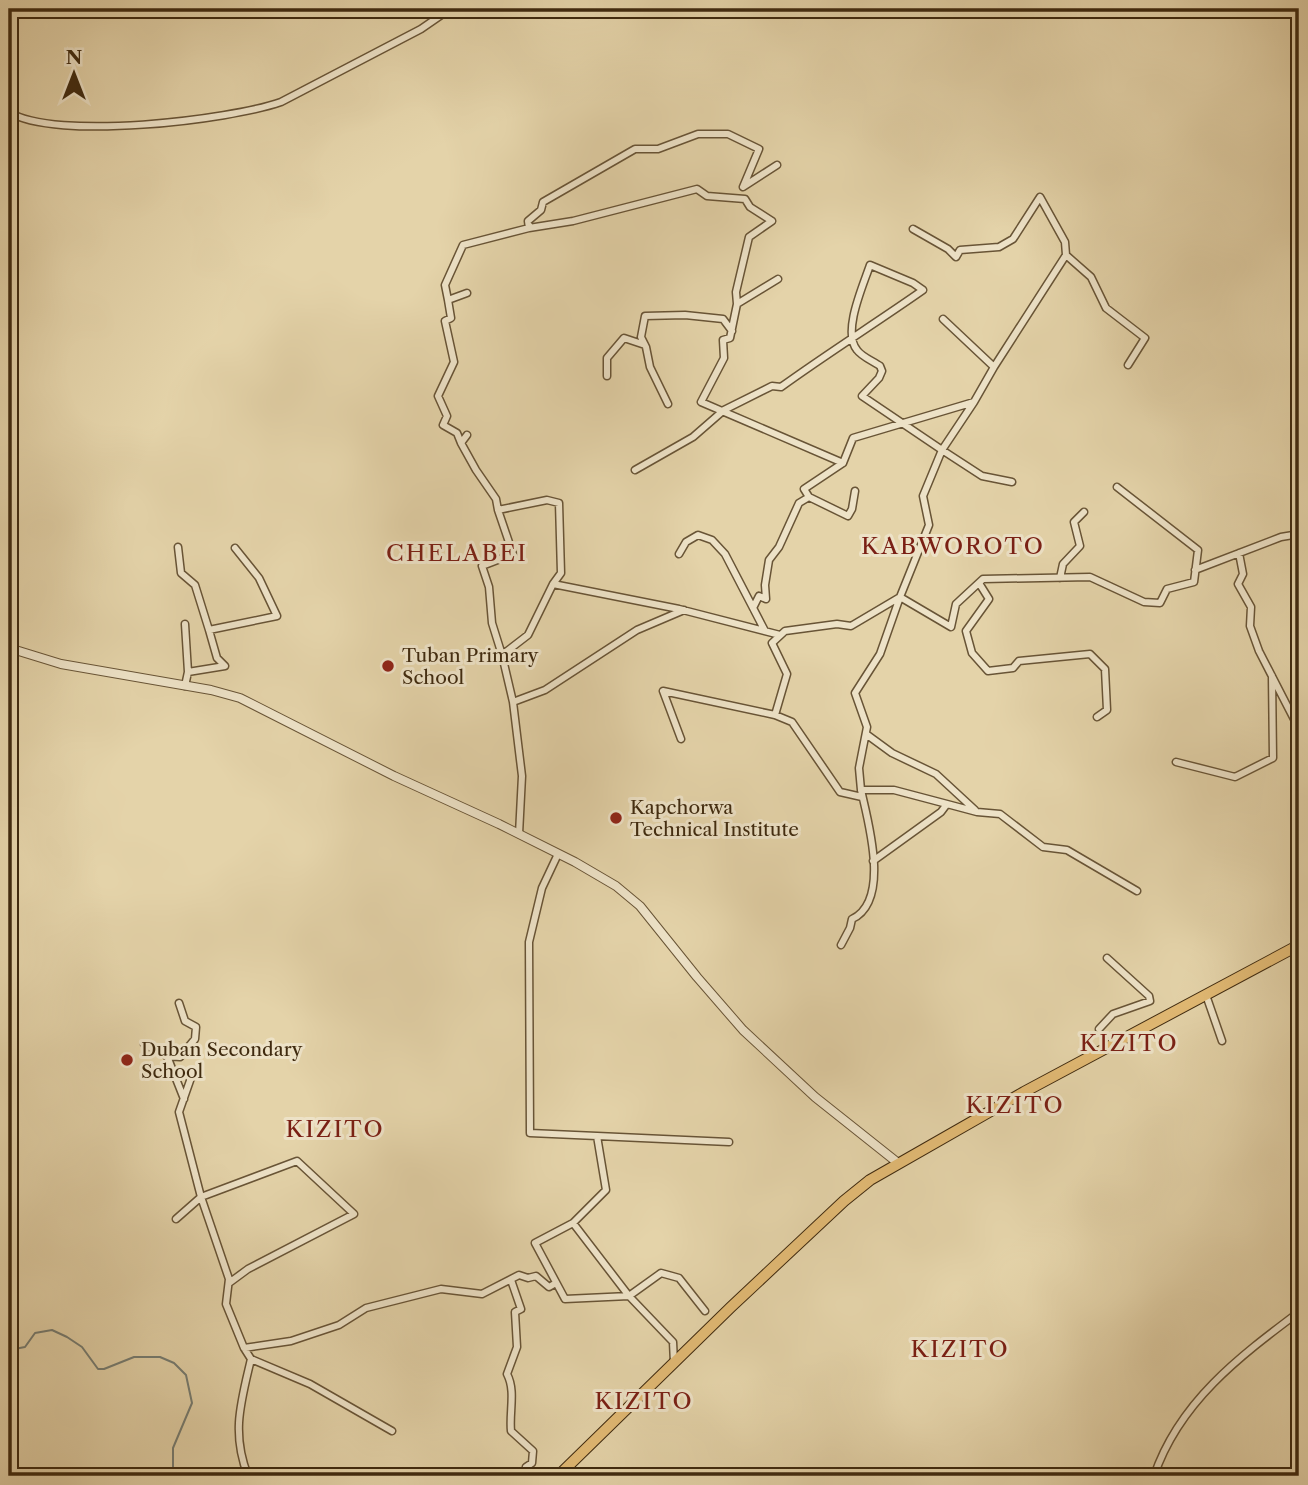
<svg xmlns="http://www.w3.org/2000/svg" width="1308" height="1485" font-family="'Libre Caslon Text',serif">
	<rect width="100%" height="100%" fill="#e4d3a9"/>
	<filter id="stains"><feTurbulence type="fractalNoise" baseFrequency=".00286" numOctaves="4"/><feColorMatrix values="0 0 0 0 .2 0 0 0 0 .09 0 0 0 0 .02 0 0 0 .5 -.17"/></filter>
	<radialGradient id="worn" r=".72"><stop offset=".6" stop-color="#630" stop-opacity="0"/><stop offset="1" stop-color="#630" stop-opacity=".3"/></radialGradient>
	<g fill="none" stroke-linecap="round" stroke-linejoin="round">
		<path stroke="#767d73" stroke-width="2" d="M9,1350L25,1347L35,1333L52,1330L67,1337L82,1347L98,1369H104L134,1357H160L174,1363L186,1375L192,1403L173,1448V1476"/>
		<g stroke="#685436" stroke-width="9">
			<path id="minor" d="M9,112C55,141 230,120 281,102L421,29L450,9
				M913,229L948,249L956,257L960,250L999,247L1013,239L1040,197L1065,242L1066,255L994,367
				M1066,255L1091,277L1106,308L1145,338L1128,365
				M778,279L737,304L730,338L723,340L724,358L701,402L843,463
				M448,300L445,285L463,245L529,228
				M737,304L736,292L749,237L772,221L750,207L745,199L707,196L697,189L573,221L529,228L528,221L541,210L543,202L635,149H658L698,134H728L759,149L743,187L777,165
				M607,376V358L624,338L645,345
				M668,404L650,367L646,347L641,337L645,316L685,315L723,319L732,331
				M467,435L461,443L476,470L496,499L498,510
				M461,443L457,433L443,425L447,416L438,396L454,362L445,321L451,318L448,300L467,293
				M635,470L693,437L724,410L772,386L781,387C828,353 876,323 923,290L913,283L870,265C863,286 842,332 857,350C862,357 873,361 880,366L882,371L879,378L862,396L942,450L974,402L994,367L943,319
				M1012,482L982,476L942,450L923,496L929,525L900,597L951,627L956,604L983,579L1090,577L1144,602L1160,603L1167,589L1194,582L1198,550L1117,487
				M855,491L852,509L848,516L809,497L804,489L843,463L853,438L974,402
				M178,547L181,573L195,585L209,630
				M1239,553L1243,574L1238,584L1251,607L1250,626L1259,651L1296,723
				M679,554L686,542L698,535L712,540L725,554L765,631
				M1195,570L1281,537L1299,534
				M1060,578L1063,564L1080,546L1074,522L1084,512
				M979,583L989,599L966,631L972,653L988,671L1013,668L1019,661L1090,654L1105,669L1107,710L1097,717
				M553,584L679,609L780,635
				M753,608L759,596L766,599L765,585L769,560L779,547L799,503L809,497
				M185,624L188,672
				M502,655L492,623L489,587L482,566L513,554L498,510L547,500L559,503L561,573L553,584L528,635L502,655L513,702L545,690L637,630L684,610
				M185,686L188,672L225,666L217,658L209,630L277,616L259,578L235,548
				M513,702L522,776L519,834
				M866,734L892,753L936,774L975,810
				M681,739L663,691L775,715
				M1176,762L1235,777L1273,758L1272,676
				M861,790L859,768L867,727L855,693L880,654L900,597L851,626L837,624L785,631L772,643L787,674L775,715L792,722L840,792L862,797
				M947,804L977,812L1000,814L1043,847L1067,850L1137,891
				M558,854L542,888L529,942L530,1133L597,1136
				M841,945L850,928L852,919C891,901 868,821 861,790H894L947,804L941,812L873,861
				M1206,995L1222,1041
				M1099,1029L1113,1014L1150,1001L1149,996L1107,958
				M144,1044L167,1056L184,1099
				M167,1056L180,1057L195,1039L196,1027L185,1021L179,1003
				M192,1075L179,1112L201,1197L229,1279L226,1304L244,1348L291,1341L339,1325L366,1308L441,1289L482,1294L519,1275L528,1278L536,1276L549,1287L556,1283
				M176,1219L201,1197L297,1161L354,1214L248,1269L229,1283
				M573,1223L606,1190L597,1136L729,1142
				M511,1280L521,1309L515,1312L517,1347L507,1374C516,1391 509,1412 511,1431L533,1451L532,1463L526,1467
				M244,1348L251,1359L310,1384L392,1431
				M674,1363L673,1342L629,1296L565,1299L535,1243L573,1223L629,1296L661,1273L679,1278L705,1311
				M248,1476C231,1433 241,1402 251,1359
				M1154,1476C1179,1402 1239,1357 1299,1312"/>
		</g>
		<g stroke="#685436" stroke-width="10">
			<path id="tertiary" d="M9,648L61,664L211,690L240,698L394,776L499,824L575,862L616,886L640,906L697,977L743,1030L815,1097L898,1163"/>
		</g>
		<g stroke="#3f2a0f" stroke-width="12">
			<path id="primary" d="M558,1476L731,1307L844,1201L870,1180L1024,1092L1299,945"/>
		</g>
		<use href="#minor" stroke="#ede2c7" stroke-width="6"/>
		<use href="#tertiary" stroke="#ede2c7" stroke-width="8"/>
		<use href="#primary" stroke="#e2ba74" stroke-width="10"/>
	</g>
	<g fill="#8f2418" stroke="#ede2c7" stroke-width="2.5">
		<circle cx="388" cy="666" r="7"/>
		<circle cx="616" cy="818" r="7"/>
		<circle cx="127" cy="1060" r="7"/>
	</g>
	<g text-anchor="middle" stroke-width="6" stroke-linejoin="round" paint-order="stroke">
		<g font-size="19" fill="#3f2a0f" stroke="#ede2c7" text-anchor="start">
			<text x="402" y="662">Tuban Primary<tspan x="402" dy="22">School</tspan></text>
			<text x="630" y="814">Kapchorwa<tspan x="630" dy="22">Technical Institute</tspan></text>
			<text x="141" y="1056">Duban Secondary<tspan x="141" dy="22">School</tspan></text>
		</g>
		<g font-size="23" letter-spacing="2" fill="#7a1f14" stroke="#ede2c7">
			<text x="953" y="554">KABWOROTO</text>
			<text x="457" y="561">CHELABEI</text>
			<text x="1129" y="1051">KIZITO</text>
			<text x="1015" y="1113">KIZITO</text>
			<text x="335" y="1137">KIZITO</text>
			<text x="960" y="1357">KIZITO</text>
			<text x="644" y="1409">KIZITO</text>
		</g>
	</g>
	<rect width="1308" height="1485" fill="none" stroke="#e4d3a9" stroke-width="35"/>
	<rect x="10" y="10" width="1287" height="1464" fill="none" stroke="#3f2a0f" stroke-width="3.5"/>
	<rect x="18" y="18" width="1273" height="1450" fill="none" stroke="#3f2a0f" stroke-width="2"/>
	<g transform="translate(74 74)" stroke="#ede2c7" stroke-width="5" paint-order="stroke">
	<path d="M0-5L12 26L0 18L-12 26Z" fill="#3f2a0f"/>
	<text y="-10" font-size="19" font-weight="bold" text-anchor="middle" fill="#3f2a0f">N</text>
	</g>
	<rect width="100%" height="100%" filter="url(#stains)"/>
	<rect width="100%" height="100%" fill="url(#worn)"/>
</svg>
